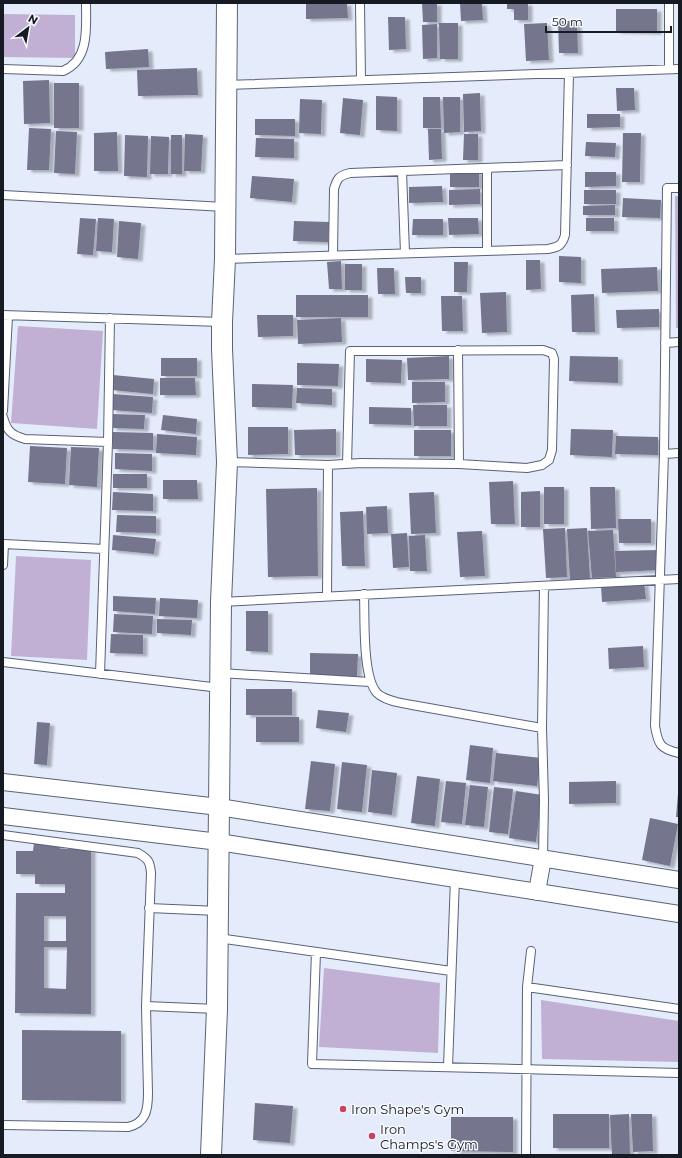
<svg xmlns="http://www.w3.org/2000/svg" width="682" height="1158" font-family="Montserrat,sans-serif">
	<defs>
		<filter id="shadow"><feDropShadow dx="4.5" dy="2.5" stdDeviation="1" flood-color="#0004"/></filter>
	</defs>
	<rect width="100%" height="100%" fill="#e4ecfb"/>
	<path fill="#c1b0d4" d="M3,14L75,15V58L3,57Z
		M675,196H679V328H676Z
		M18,326L103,331L97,429L11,423Z
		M16,556L91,560L87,660L11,656Z
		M324,968L440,983L438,1053L319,1047Z
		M541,1000L679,1021L678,1062L542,1059Z"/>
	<path fill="#74748d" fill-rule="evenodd" filter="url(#shadow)" d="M306,3H347L348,18L306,19Z
		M422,3H437V22H423Z
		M460,3H482L483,20L461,21Z
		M507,3H528V20H514V9H507Z
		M616,9H657V32L616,31Z
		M388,17H405L406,49L389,50Z
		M558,21H577L578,53H559Z
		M439,23H458V59H440Z
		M547,23L549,60L526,61L524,24Z
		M437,24V58L423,59L422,25Z
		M148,49L149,67L106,69L105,52Z
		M197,68L198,95L138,96L137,70Z
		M49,80L50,123L24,124L23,81Z
		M54,83H79V128H54Z
		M616,88H634L635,110L617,111Z
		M480,93L481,131L464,132L463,94Z
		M376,96L397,97V131L376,130Z
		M423,97H440L441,128H423Z
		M443,97H460V132L444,133Z
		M343,98L363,100L360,135L340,133Z
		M300,99L322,100L321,134L299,133Z
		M587,114H620V127L587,128Z
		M255,119H295V136L255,135Z
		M29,128L51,129L49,170H27Z
		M428,129H441L442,159L429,160Z
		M56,131L77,132L75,174L54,173Z
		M117,132L118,171H94V133Z
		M623,133H641L640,182H622Z
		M185,134L203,135L201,171H184Z
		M464,134H478V160H463Z
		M125,135L148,136L147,177L124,176Z
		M171,135H182V174H171Z
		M151,136L169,137L168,174H150Z
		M256,138L294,139V158L255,157Z
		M586,142L616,143L615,157L585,156Z
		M479,171V187H450V172Z
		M585,172H616V186L585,187Z
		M252,176L294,179L292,202L250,198Z
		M442,186L443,202L409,203V187Z
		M480,189V204L449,205V190Z
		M584,190H616V204H584Z
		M623,198L661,200L660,218L622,217Z
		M615,205V215H583V206Z
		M80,218L96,219L93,255L77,254Z
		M98,218L114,219L112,252L96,251Z
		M448,218H478L479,234L449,235Z
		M586,218H614V231H586Z
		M413,219H443V235H412Z
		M119,221L141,223L138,259L117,257Z
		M294,221L329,222L328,242L293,241Z
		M559,256L581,257V283L559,282Z
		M526,260H540L541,289L526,290Z
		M341,261L342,289H329L327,262Z
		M454,262H468L467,292H454Z
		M345,264H362V290H345Z
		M657,267L658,291L602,293L601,269Z
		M377,268H394L395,294H378Z
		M405,277H421V293H406Z
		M506,292L507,332L482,333L480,293Z
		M594,294L595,332H572L571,295Z
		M296,295H368V317H296Z
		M441,296H462L463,331H442Z
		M659,309V327L617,328L616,310Z
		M257,315H293V336L258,337Z
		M341,318L342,342L298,344L297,320Z
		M449,356V379L408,380L407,358Z
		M570,356L618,357V383L569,381Z
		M161,358H197V376H161Z
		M366,359L402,360L401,383L366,382Z
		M297,363L339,364L338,386L297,385Z
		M113,375L154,379L153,394L112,390Z
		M160,378H195L196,395H160Z
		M412,382H445V402L412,403Z
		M252,384L293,385L292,408L252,407Z
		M297,388L332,389V405L296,403Z
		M113,394L153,397L152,413L112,410Z
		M413,405H447V426H414Z
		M369,407L411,408V425L369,424Z
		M113,414L145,415L144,429L112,428Z
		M163,415L197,419L196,434L161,430Z
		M248,427H288V454L248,455Z
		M336,429V455H295L294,430Z
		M571,429L613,430L612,457L570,455Z
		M414,430H451V456H414Z
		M113,432L153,433V450L113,449Z
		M157,434L197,437L196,455L156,453Z
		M616,436L658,437V455L615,454Z
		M30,446L67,448L65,484L28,482Z
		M71,447L99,448L97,487L69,485Z
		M115,453L152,454V471L115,469Z
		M113,474H147V488H113Z
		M163,480H197L198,499H163Z
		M513,481L515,524H491L489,482Z
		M544,487H564V524H544Z
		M590,487H615L616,528L591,529Z
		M317,488L318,576L268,577L266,489Z
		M540,491V527H521V492Z
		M113,492L153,494V511L112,510Z
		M434,492L436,533L411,534L409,493Z
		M387,506L388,533L367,534L366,507Z
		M363,511L365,566H342L340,512Z
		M117,515L156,516V533L116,532Z
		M618,519H651V543H619Z
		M565,528L567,577L546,578L543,529Z
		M587,528L590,579L570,580L567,529Z
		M613,530L616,577L592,578L588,531Z
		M482,531L485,576L460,577L457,532Z
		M407,533L409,567L393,568L391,534Z
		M113,535L156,539L154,554L112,550Z
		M425,535L427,571H410L409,536Z
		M659,550V570L616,572L615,551Z
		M644,583L646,599L602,602L601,586Z
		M113,596L156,598L155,614L113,611Z
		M160,598L198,600L197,618L159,616Z
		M246,611H268V652L246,651Z
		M114,614L153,616L152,634L113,632Z
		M157,619L192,620L191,635L157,633Z
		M111,634L143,635V654L110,653Z
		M643,646L644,667L609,669L608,648Z
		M310,653L358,654L357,678L310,677Z
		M246,689H292V715H246Z
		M318,710L349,713L346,732L316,728Z
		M256,717H299V742H256Z
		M37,722L50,723L47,765L34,764Z
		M470,745L493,748L490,783L466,780Z
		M496,753L541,758L537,786L493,781Z
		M311,761L335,764L330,811L305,809Z
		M342,762L367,765L362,812L337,809Z
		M372,770L397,773L392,815L368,812Z
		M417,776L440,779L435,826L411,823Z
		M446,781L466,783L462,824L441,822Z
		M616,781V803L569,804V782Z
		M470,785L488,787L484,827L465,825Z
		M494,787L513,789L508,834L489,832Z
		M516,791L542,795L536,842L509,838Z
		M678,794H679V817H676Z
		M650,818L678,824L670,866L642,860Z
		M34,843L60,844V849H91V1014L15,1013L16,893H65V884H35V874H16V851H33ZM44,916H66V941H44ZM44,947H67L66,989L44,988Z
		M22,1030L121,1031V1101L22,1100Z
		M255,1103L293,1106L290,1143L253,1140Z
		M553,1114H609V1148H553Z
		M629,1114L630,1154L612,1155L610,1115Z
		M631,1114H652L653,1151L633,1152Z
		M451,1117H513V1152L451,1151Z"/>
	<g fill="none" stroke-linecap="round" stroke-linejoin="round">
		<g stroke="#586378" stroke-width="10">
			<path id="service" d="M360,3L361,80
				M669,3V69
				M3,69L63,71C90,60 86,27 86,3
				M226,85L679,69
				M487,168V251
				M402,171L405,253
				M679,188H667L664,454L655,726C658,744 660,749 679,753
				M3,195L225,207
				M333,255L334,189C337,179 338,176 350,173L567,165
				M225,259L548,249C558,247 562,246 565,235L569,73
				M3,315L222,322
				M665,343L679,342
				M458,350L459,464
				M3,411L8,316
				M3,417C7,431 11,435 25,439L108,442
				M664,454L679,453
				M227,462L328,465L361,463L459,464L527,468L542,465L549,460L552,450L554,359L552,353L543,350L350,351L347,464
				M3,565L4,544L104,549
				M364,594C365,617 362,677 377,693C385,701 402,703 412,705L542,728
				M327,596L328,465
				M221,602L679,579
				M3,662L220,688
				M220,673L370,682
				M100,674L108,442L110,318
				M3,835L138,853C148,859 150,861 151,873L146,1006L148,1093C148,1110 146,1123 128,1127L3,1125
				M543,858L544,800L542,728L544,586
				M149,908L218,911
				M218,938L451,971
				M316,952L312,1064L679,1073
				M527,987L531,951
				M146,1006L217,1009
				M448,1067L455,879
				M526,1155L527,987L679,1009"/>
		</g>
		<g stroke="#586378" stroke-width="18">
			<path id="minor" d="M3,782L219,807L679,880
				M3,816L219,842L679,914
				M537,892L543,858"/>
		</g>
		<g stroke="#586378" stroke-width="22">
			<path id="tertiary" d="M211,1155L217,1009L221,602L227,462L222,349V322L225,259L227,3"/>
		</g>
		<use href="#service" stroke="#fff" stroke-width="8"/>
		<use href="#minor" stroke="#fff" stroke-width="16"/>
		<use href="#tertiary" stroke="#fff" stroke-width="20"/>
	</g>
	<g fill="#ce3f60" stroke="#f6f9fe" stroke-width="1.5">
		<circle cx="343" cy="1109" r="4"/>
		<circle cx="372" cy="1136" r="4"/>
	</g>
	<g text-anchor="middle" stroke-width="3" stroke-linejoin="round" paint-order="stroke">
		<g font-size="13" fill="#151a23" stroke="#f6f9fe" text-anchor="start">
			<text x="351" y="1114">Iron Shape's Gym</text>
			<text x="380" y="1134">Iron<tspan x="380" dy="15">Champs's Gym</tspan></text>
		</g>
	</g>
	<rect width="682" height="1158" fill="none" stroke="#151a23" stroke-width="8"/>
	<g transform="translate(28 28) rotate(31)" stroke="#f6f9fe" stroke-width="3" paint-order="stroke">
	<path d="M0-3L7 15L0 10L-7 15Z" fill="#151a23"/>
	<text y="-6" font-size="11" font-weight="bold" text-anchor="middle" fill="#151a23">N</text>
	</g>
	<path d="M546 26v6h125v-6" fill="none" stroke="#151a23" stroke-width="2"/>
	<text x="552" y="26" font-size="12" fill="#151a23" stroke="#f6f9fe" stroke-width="3" paint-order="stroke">50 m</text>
</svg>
